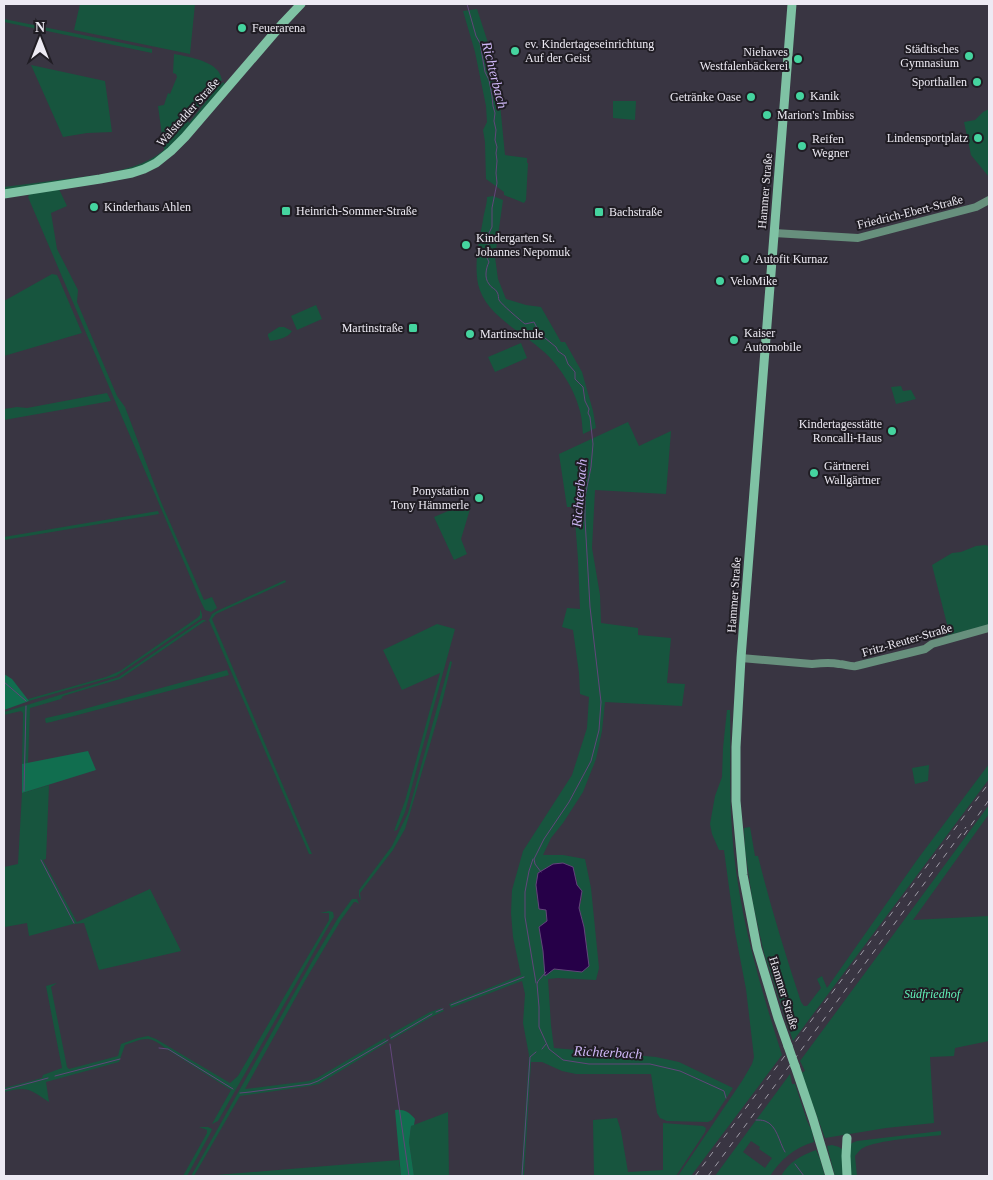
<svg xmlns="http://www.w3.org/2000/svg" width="993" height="1180" font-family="Georgia,serif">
	<rect width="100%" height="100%" fill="#393542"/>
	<path fill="#17553e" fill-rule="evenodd" d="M80,4H195L190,54L74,30Z
		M477,9L490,49L500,104L505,155L527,158V163H528L526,200L524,203L504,195V192L486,179L485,142L483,130L487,122L486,106L475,52L463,11Z
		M4,19L152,49V53L4,22Z
		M174,54C185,56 208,60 216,69C219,71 221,76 222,80L217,84L188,121L189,123L219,85L224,82L225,86L190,128H187V130L158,158L133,170L100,175C123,170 146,165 164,150L158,106L164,105L168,93L170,94L177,77L176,74L173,73Z
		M31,65L105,81L112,132L87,133L63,137Z
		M613,101H636L635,120L613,118Z
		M989,109V177L971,155L964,122L975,120L983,112Z
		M97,175L96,177L4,192V187Z
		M58,187L67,206L51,213L57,249L78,290L77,302L117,396L125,407L161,502L204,600L212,597L217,608L211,612L205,610L201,602L28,197L30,193Z
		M493,196L503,200L495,257L498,279L506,299L526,305L541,307L561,342H565L582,372L593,411L596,428L583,434C582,425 582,416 579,408C574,388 558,364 543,351C521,331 485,315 478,284C474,261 479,242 483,220C484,212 487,205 487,197Z
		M52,274L57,275L59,279L82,333L4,356V301Z
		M316,305L322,319L297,330L291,316Z
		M279,327H284L292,331C288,338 277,340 270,341L268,336V334Z
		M521,343L527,358L495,372L488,357Z
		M901,386L903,391L911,390L916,399L896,404L891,387Z
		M107,393L111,401L4,420V409L17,407L27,408Z
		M628,422L639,446L671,431L666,494L595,490L592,548L600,595L601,623L638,628V635L671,638L667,683L685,684L682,706L605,702L602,731L596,759L583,792L563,823L551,838L543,855H563L585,859L591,888L599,968L596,980L558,978L548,979L551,1025L554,1048L656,1057L679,1062L733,1088L712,1120L708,1122L667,1121L660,1118L657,1113L651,1074H576L562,1071L542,1062H531L524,1176H521L529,1055L523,1023L525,994L522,981L451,1008L449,1004L521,975L513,937L511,913L512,890L523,851L572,775L587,728L589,697L580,694L579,673L573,630L562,627L567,608L580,609L578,559L574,507H567L559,454ZM553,864L576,877L577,885L582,898L579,908L584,927L587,946L582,972L554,969L546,975L543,951L547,921L546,910L537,900L536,885L538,873Z
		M467,503L470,509L461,539L467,554L454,560L434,517Z
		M158,511L159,514L4,540V537Z
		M985,545L989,546V625L945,636L944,633L949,632L932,565L952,553L961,552L976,546Z
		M285,580L286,582L216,614L212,619L312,854H309L209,620L212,614L217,611Z
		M200,609L202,614V618L116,676L39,698L29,701L28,699L106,677L120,671L197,618L200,615Z
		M202,620H205L207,623L205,621L202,623L120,679L63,696L61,699L30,708L28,763L22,764L23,713L21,711L4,715V712L119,677Z
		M437,624L455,629L405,812L397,830L394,831L405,801L440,673L402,690L383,650Z
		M450,661L452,662L442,703L410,813L405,829L393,850L360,893L361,901L359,896V890L392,846L408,813Z
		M227,670L229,675L51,722L46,723L45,719L46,718L73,712Z
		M727,710H730C731,750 729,791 732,832C737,908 759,983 782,1055L691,1176H678L742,1081L752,1064L754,1057L746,989L735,932L724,850H719L712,834L710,824L715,796L722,777L723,748Z
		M989,764V779L793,1041L764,953L753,904L745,850L744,828L750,827L755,856H758C770,905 785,953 801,1002L804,1006H807L821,988L817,979L822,976L827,988L917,860Z
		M929,765L928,781L915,784L912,768Z
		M49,785L46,859L43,860L77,922L150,889L181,951L99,970L84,923L73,924L29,936L27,923L5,927L4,916V867L18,864L22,793Z
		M989,805V814L913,920L989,916V1041L955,1048L954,1056L930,1057L934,1123L886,1128L825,1138L801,1073L805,1071L800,1061Z
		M352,899H357L359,904L356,902H354L341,920L306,979L245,1089L309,1081L317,1078L385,1038L388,1042L319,1084L310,1086L240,1096L194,1176H191L310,965L338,918Z
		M329,911L333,912L334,917L332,920L218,1121L212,1124L231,1090L165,1048C148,1034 143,1039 125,1045L119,1062L46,1082L49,1102C29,1089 28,1086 4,1092V1088L42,1078L43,1075L62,1068L46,986L57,983L51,987L67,1067L69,1069L118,1056L121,1044L138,1038L148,1036L156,1039L230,1083L238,1076L329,920V913H320Z
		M442,1008L444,1011L431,1017L391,1040L389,1035L430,1012Z
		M790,1074L792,1084H795L807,1121L812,1131L814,1142C795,1147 780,1160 770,1176H715ZM751,1141L760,1147L759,1149L772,1158L765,1168L743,1152Z
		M448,1112L449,1176H414L409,1142L411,1126Z
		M617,1118L621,1131L628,1172L663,1170V1123L703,1126L706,1128L705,1132L676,1176H594L593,1120Z
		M199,1127H208L212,1129L211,1132L187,1176H183L207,1133V1130Z
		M941,1131V1135C924,1137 876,1140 863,1148C860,1149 857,1154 855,1156L857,1176H850L849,1146L852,1143L857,1141Z
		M832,1145L839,1147L843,1150L844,1176H835L827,1146Z
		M816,1150L820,1159L825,1176H781C790,1161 800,1156 816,1150Z
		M399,1160L401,1176H204Z"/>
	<path fill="#116e4f" d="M4,674L12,679L29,701L4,710Z
		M88,751L96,770L22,793V764Z
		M395,1110C404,1109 409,1112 415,1119L414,1125L411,1126L409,1142L414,1176H401Z"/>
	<path fill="#260048" stroke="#62467b" d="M563,863L573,867L577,885L582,891L579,908L584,927L589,966L582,972L554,969L545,976L543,951L539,927L547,921L546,910L539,909L536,885L538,873L553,864Z"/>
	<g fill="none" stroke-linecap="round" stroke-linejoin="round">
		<path stroke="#62467b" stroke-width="1" d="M467,4L476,36L480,43L485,72L489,80L492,96L493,106L495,113L494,121L496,130L495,140L497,147L496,153L497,161L496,173L497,183L492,208V227L489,233L488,246L485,254L489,262C486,268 484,278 489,284C491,288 496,289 497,292C499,295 498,298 499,300C501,304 520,320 525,324L534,322L537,328L538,334L545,338L556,347L558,351L565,356L568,364L575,372V379L583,387L585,401L589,409L588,413L590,417L593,444L591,467L585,497V519L590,607L601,702L599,730L591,761L569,802L544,839L534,859L535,864L541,872
			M4,682L26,701
			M24,791L26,706
			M533,859L529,871L525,892V917L536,983
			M41,860L74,923
			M546,972L538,981L537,984L539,1007V1027L549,1049L563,1060L589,1064H650L680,1071L724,1091L726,1098
			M451,1005L524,977
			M436,1012L443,1009
			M391,1038L432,1014
			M390,1044L409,1176
			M159,1048L168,1049L233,1089
			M542,1049L546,1044
			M55,1076L120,1059
			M4,1090L48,1078
			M240,1093L250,1092L310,1084L318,1081L388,1040
			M756,1120C759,1120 762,1120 765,1121C777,1125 779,1142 785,1152
			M795,1164L804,1176
			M522,1176L530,1057L536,1052"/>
		<path stroke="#67907d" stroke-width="8" d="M774,233L858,238L976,207L989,200
			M741,658L812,664C821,663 830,662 839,664C845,664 850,667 856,666L925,649L932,644L989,628"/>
		<path stroke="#7fc2a4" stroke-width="9" d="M4,194L100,179L132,173L144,169L156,163L171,151L185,137L283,23L301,4
			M788,1046L778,1018L757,948L743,875L736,801V747L741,658L792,4
			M795,1066L813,1119L830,1176
			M847,1176L846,1156L847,1138"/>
		<path stroke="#9e9ba6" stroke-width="1" stroke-dasharray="6 6" stroke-linecap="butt" d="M964,835L989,800
			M695,1176L989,783
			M708,1176L966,827"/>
		<path stroke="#7fc2a4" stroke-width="9" d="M788,1046L795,1066"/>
	</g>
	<g fill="#45d49f" stroke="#201d24" stroke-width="2">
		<circle cx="242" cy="28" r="5"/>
		<circle cx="515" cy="51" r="5"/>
		<circle cx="969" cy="56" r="5"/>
		<circle cx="798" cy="59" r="5"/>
		<circle cx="977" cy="82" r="5"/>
		<circle cx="800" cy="96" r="5"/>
		<circle cx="751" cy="97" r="5"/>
		<circle cx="767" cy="115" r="5"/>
		<circle cx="978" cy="138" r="5"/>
		<circle cx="802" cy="146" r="5"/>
		<circle cx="94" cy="207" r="5"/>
		<rect x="281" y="206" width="10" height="10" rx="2.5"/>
		<rect x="594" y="207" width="10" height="10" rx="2.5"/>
		<circle cx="466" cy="245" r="5"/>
		<circle cx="745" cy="259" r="5"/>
		<circle cx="720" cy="281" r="5"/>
		<rect x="408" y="323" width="10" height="10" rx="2.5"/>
		<circle cx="470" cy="334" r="5"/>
		<circle cx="734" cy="340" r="5"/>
		<circle cx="892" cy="431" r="5"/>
		<circle cx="814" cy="473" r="5"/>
		<circle cx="479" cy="498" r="5"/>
	</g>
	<g text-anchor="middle" stroke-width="4" stroke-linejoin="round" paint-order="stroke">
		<g font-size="12" fill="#edeaf3" stroke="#201d24" text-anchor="start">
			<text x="252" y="32">Feuerarena</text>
			<text x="525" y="48">ev. Kindertageseinrichtung<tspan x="525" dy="14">Auf der Geist</tspan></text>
			<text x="959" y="53" text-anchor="end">Städtisches<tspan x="959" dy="14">Gymnasium</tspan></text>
			<text x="788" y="56" text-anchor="end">Niehaves<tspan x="788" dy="14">Westfalenbäckerei</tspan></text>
			<text x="967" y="86" text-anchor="end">Sporthallen</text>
			<text x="810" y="100">Kanik</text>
			<text x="741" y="101" text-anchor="end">Getränke Oase</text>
			<text x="777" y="119">Marion's Imbiss</text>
			<text x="968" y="142" text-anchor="end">Lindensportplatz</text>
			<text x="812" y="143">Reifen<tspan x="812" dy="14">Wegner</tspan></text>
			<text x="104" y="211">Kinderhaus Ahlen</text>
			<text x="296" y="215">Heinrich-Sommer-Straße</text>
			<text x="609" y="216">Bachstraße</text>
			<text x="476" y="242">Kindergarten St.<tspan x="476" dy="14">Johannes Nepomuk</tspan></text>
			<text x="755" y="263">Autofit Kurnaz</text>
			<text x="730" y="285">VeloMike</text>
			<text x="403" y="332" text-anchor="end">Martinstraße</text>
			<text x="744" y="337">Kaiser<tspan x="744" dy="14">Automobile</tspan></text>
			<text x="480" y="338">Martinschule</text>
			<text x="882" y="428" text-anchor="end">Kindertagesstätte<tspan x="882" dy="14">Roncalli-Haus</tspan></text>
			<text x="824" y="470">Gärtnerei<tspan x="824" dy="14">Wallgärtner</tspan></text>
			<text x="469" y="495" text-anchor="end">Ponystation<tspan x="469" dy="14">Tony Hämmerle</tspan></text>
		</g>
		<g font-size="12" fill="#edeaf3" stroke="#201d24">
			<text transform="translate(188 112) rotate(-48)" y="4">Walstedder Straße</text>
			<text transform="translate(765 191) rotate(-85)" y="4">Hammer Straße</text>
			<text transform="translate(910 212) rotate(-14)" y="4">Friedrich-Ebert-Straße</text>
			<text transform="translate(734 595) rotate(-86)" y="4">Hammer Straße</text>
			<text transform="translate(907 640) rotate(-16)" y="4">Fritz-Reuter-Straße</text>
			<text transform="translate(784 993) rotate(73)" y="4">Hammer Straße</text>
		</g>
		<g font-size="12" font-style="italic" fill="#62f5bb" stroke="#201d24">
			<text x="932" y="998">Südfriedhof</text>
		</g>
		<g font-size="14" font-style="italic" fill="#ceb7f6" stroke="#201d24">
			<text transform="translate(495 75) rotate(76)" y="5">Richterbach</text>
			<text transform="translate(579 493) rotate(-85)" y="5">Richterbach</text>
			<text transform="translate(608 1052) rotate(3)" y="5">Richterbach</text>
		</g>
	</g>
	<rect width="993" height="1180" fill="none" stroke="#edeaf3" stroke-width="10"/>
	<g transform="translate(40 40)" stroke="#201d24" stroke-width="4" paint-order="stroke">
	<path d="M0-4L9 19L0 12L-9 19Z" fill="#edeaf3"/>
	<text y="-8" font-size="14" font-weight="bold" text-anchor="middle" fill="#edeaf3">N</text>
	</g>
</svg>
